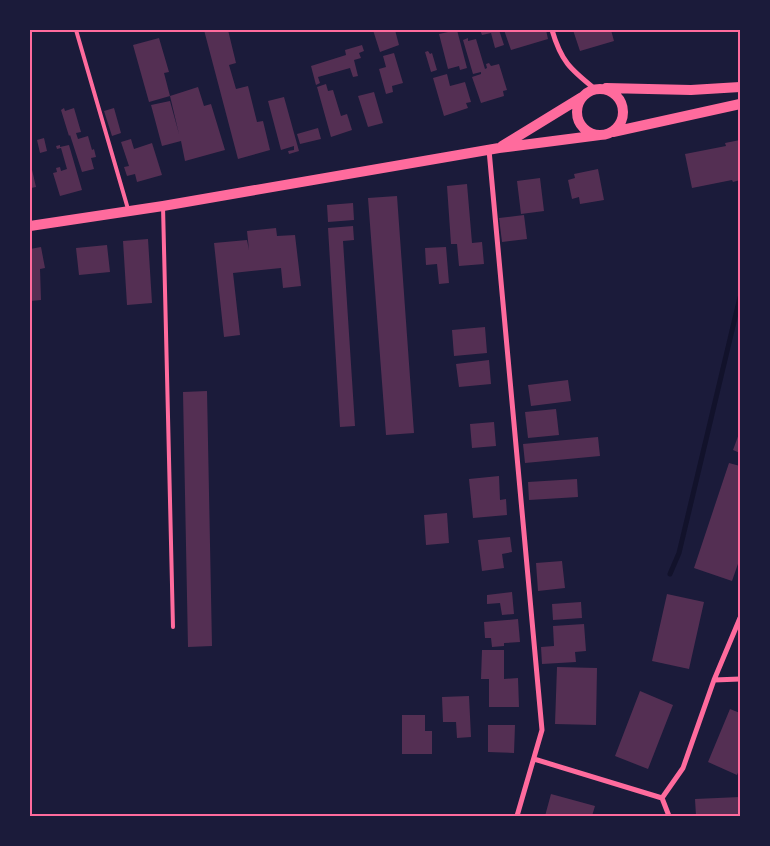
<svg xmlns="http://www.w3.org/2000/svg" width="770" height="846" font-family="Poppins,sans-serif">
	<rect width="100%" height="100%" fill="#1b1b3a"/>
	<g fill="none" stroke-linecap="round" stroke-linejoin="round">
		<path stroke="#12122b" stroke-width="5" d="M670,574L679,553L740,297"/>
	</g>
	<path fill="#542f53" d="M204,30H228L236,63L229,65L236,89L248,86L257,122L263,121L270,150L238,159Z
		M373,30H395L399,45L380,52Z
		M457,30L467,68L460,70L459,66L448,69L439,34Z
		M480,30H499L504,45L495,48L491,33L482,35Z
		M504,30H546L548,39L511,50Z
		M573,30H611L614,41L580,51Z
		M159,38L169,72L164,73L170,96L149,102L133,45Z
		M468,38V41L476,39L485,69L487,68L486,64L489,63L491,66L499,64L507,90L503,91L504,96L481,103L472,77L481,74V72L473,74L463,40Z
		M362,45L364,51L359,53L361,58L354,60L358,76L353,77L350,68L318,77L320,83L316,85L311,66L346,55L345,50Z
		M428,51L430,54L432,53L437,70L431,72L425,52Z
		M394,53L403,83L392,86L393,92L386,94L379,69L386,67L383,56Z
		M447,74L450,86L465,82L471,102L466,103L468,108L444,116L433,78Z
		M326,84L328,91L333,90L341,116L347,114L352,130L331,137L317,87Z
		M198,87L204,106L211,104L225,150L185,161L181,141L162,146L151,105L170,101L179,134L170,96Z
		M374,92L383,123L368,127L358,96Z
		M284,97L299,151L289,154L288,151L294,150V146L281,150L268,101Z
		M64,108L65,111L74,108L81,132L76,133L78,139L88,136L92,150L94,149L96,157L91,158L94,169L82,172L70,135L69,136L61,110Z
		M114,108L121,133L112,136L104,111Z
		M318,128L321,139L300,144L297,134Z
		M44,138L47,151L40,153L37,140Z
		M131,139L134,149L152,143L162,175L137,182L135,174L127,176L124,167L129,166L121,142Z
		M740,140V180L733,182L732,180L692,188L685,154L726,146L725,143Z
		M60,145V147L69,145L82,190L60,196L53,173L57,172L56,168L60,167L61,171L67,169L61,148L57,149L56,146Z
		M30,161L36,187L31,188L32,196H30Z
		M598,169L604,200L580,204L579,197L572,199L568,180L575,178L574,174Z
		M540,178L544,211L521,214L517,181Z
		M467,184L472,243L482,242L484,264L459,266L457,244H451L447,186Z
		M397,196L414,433L386,435L368,198Z
		M353,203L354,220L328,222L327,205Z
		M524,215L527,239L502,242L499,218Z
		M353,226L354,240L343,241L355,426L340,427L328,228Z
		M276,228L277,236L295,235L301,286L283,288L281,268L233,273L240,335L224,337L214,243L247,240L249,250L247,231Z
		M148,239L152,303L127,305L123,241Z
		M107,245L110,272L79,275L76,248Z
		M41,247L45,268L40,269L41,300L30,301V249Z
		M446,247L449,283L439,284L437,264L426,265L425,248Z
		M485,327L487,353L454,356L452,330Z
		M489,360L491,384L459,387L456,364Z
		M568,380L571,401L531,406L528,385Z
		M207,391L212,646L188,647L183,392Z
		M556,409L559,435L528,438L525,412Z
		M494,422L496,446L472,448L470,424Z
		M740,431V453L733,450Z
		M598,437L600,456L525,463L523,444Z
		M729,463L740,466V558L732,581L694,568Z
		M499,476L500,500L506,499L507,515L473,518L469,479Z
		M577,479L578,497L529,500L528,482Z
		M447,513L449,543L426,545L424,515Z
		M510,537L512,552L502,554L504,568L482,571L478,540Z
		M562,561L565,588L538,591L536,563Z
		M512,592L514,614L502,615L500,603L487,604V595Z
		M667,594L704,602L689,669L652,661Z
		M581,602L582,618L553,620L552,604Z
		M518,619L520,642L504,643V646L492,647L491,638H485L484,622Z
		M584,624L586,651L575,652L576,662L542,664L541,647L554,646L553,626Z
		M482,650H504V679L518,678L519,707H489V679H481Z
		M557,667L597,668L596,725L555,724Z
		M640,691L673,705L648,769L615,756Z
		M469,696L471,737L457,738L456,722H443L442,697Z
		M730,709L740,713V768L737,775L708,762Z
		M402,715H425V731H432V754H402Z
		M488,725H515L514,753L488,752Z
		M551,794L595,806L592,816H545Z
		M740,797V816H696L695,799Z"/>
	<g fill="none" stroke-linecap="round" stroke-linejoin="round">
		<path stroke="#ff6b9d" stroke-width="4" d="M76,30L128,209
			M163,206L173,627"/>
		<path stroke="#ff6b9d" stroke-width="5" d="M552,30C561,61 570,69 595,89
			M489,150L542,730L517,816
			M714,680L740,679
			M534,759L662,798L683,768L714,680L740,618
			M662,798L669,816"/>
		<path stroke="#ff6b9d" stroke-width="10" d="M606,88L691,90L740,87
			M577 112a23 23 0 1 1 46 0a23 23 0 1 1-46 0Z
			M613,132L740,104
			M502,146L582,97
			M30,226L163,206L499,148L600,135"/>
	</g>
	<rect width="770" height="846" fill="none" stroke="#1b1b3a" stroke-width="62"/>
	<rect x="31" y="31" width="708" height="784" fill="none" stroke="#ff6b9d" stroke-width="2"/>
</svg>
